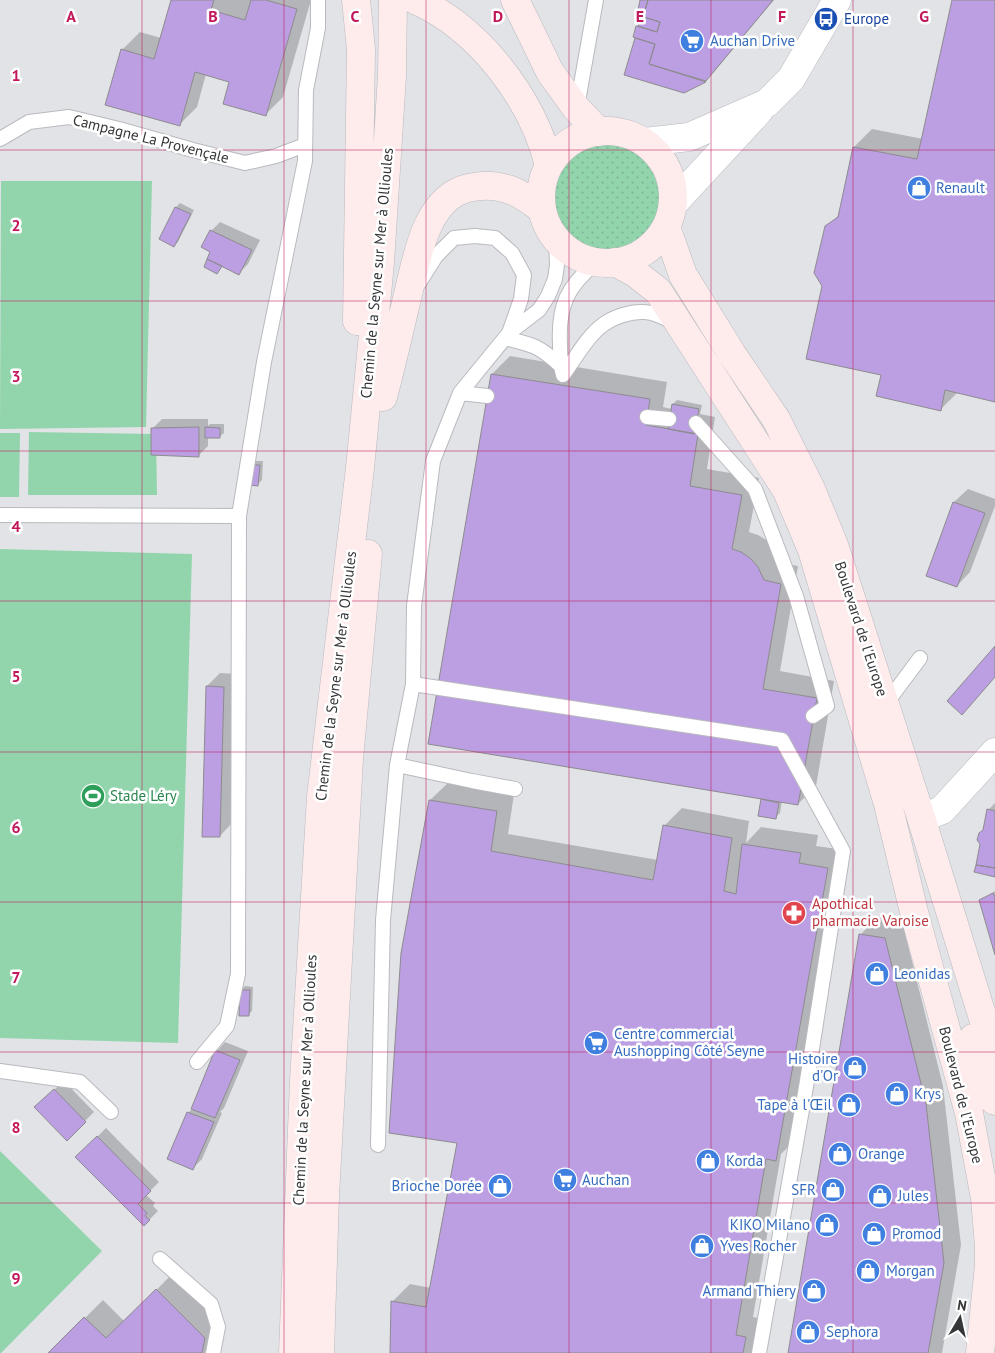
<svg xmlns="http://www.w3.org/2000/svg" width="995" height="1353" font-family="'PT Sans',sans-serif">
	<defs>
		<pattern id="grass-dots" width="8" height="8" patternUnits="userSpaceOnUse" patternTransform="scale(1.25)"><rect width="8" height="8" fill="#92d5ac"/><path d="M2 2h.1M6 6h.1" fill="none" stroke="#7eb795" stroke-width="1.8" stroke-linecap="round"/></pattern>
	</defs>
	<rect width="100%" height="100%" fill="#e1e3e7"/>
	<path fill="url(#grass-dots)" d="M541 196a65 65 0 1 1 130 0a65 65 0 1 1-130 0Z"/>
	<path fill="#92d5ac" d="M1,181H152L146,427L0,429Z
		M29,432L156,434L157,495H28Z
		M0,433H20L19,497H0Z
		M0,549L192,554L178,1043L0,1038Z
		M0,1151L102,1251L1,1353H0Z"/>
	<path fill="#0003" d="M172,0H311L283,97L265,115L231,81L206,74L197,107L179,125L122,50L140,32L161,38Z
		M641,0H774L714,72L706,80L684,92L625,74L637,37L635,36L638,26L640,23L643,16Z
		M953,0H995V401L958,392L940,410L883,374L824,286L826,227L840,214L854,147L872,129L923,139Z
		M180,203L194,210L178,242L174,246L161,239L176,207Z
		M220,222L260,240L248,264L239,273L223,265L217,273L211,252V231Z
		M510,356L667,382L663,407L672,409L673,404L677,400L702,405L700,414L715,417L707,469L759,478L749,532L758,535L768,541L781,563L798,566L780,671L834,681L816,786L798,804L782,801L780,813L776,817L762,800L763,798L429,742L492,374Z
		M162,419H208V426L210,424H224V433L219,437H208V446L199,455L153,428Z
		M255,461H263L262,480L258,484L251,465Z
		M968,489L995,499V506L970,572L957,586L927,575L954,502Z
		M220,673L237,674L233,822L220,836L207,686Z
		M448,783L514,794L508,834L658,860L664,826L682,808L749,821L746,843L761,827L818,835L816,846L845,850L793,1142L781,1154L753,1317L763,1319L757,1353H391L392,1302L410,1284L431,1288L459,1142L430,800Z
		M995,803V875L984,830L988,810Z
		M995,891V951L980,901Z
		M878,917L902,921L943,1086L961,1245L942,1353H790L860,935Z
		M245,986L253,987L252,1011L248,1015L241,990Z
		M225,1042L248,1051L224,1108L220,1112L222,1113L202,1159L193,1168L188,1113L192,1109L217,1051Z
		M64,1081L94,1112L67,1139L45,1098Z
		M106,1128L159,1182L146,1195L155,1203L153,1206L158,1211L144,1225L77,1157Z
		M174,1272L222,1320L215,1353H50L103,1300L125,1322Z"/>
	<path fill="#bc9fe2" stroke="#8d8b8f" d="M171,0H214L211,10L245,20L251,0H266L297,9L266,116L223,104L229,82L195,72L180,126L105,105L121,49L154,59Z
		M640,0H648L643,17L637,15Z
		M648,0H773L706,81L649,64L655,44L633,37L636,26L657,32L660,22L643,17Z
		M952,0H995V402L945,390L941,411L876,396L881,375L806,359L822,286L814,273L825,226L838,217L853,147L917,159Z
		M641,16L660,22L657,32L638,26Z
		M635,38L655,44L649,64L706,82L684,93L624,75Z
		M175,207L191,214L174,247L159,239Z
		M210,230L252,250L239,275L207,259L210,252L201,247Z
		M207,259L222,266L217,274L204,267Z
		M491,374L650,399L646,425L698,434L690,486L742,495L732,549L741,552L750,558L758,567L764,580L781,584L763,689L817,698L798,805L428,744Z
		M672,404L699,409L694,434L668,429Z
		M199,427V457L151,455V428Z
		M205,427L220,428V438H205Z
		M249,465H260L258,486L249,485Z
		M953,502L985,513L957,587L926,576Z
		M995,646V677L962,715L947,701Z
		M206,686L224,687L220,837H202Z
		M761,799L779,803L776,819L758,816Z
		M429,800L497,811L491,851L653,880L663,825L732,838L724,891L736,894L742,844L801,853L799,863L828,868L776,1161L766,1159L736,1335L746,1337L743,1353H390L391,1301L426,1307L457,1143L389,1133L401,953Z
		M987,809L995,811V868L976,865L980,844L977,840L979,833L983,830Z
		M976,865L995,868V877L974,872Z
		M993,893L995,897V955L979,900Z
		M859,934L885,938L926,1104L944,1263L928,1353H788Z
		M240,990H250L249,1016H239Z
		M215,1050L240,1060L215,1118L191,1109Z
		M54,1089L86,1122L67,1141L34,1107Z
		M187,1112L214,1122L193,1170L167,1159Z
		M97,1136L151,1191L138,1204L147,1213L145,1216L150,1220L144,1226L75,1157Z
		M156,1289L205,1338L202,1353H48L84,1317L106,1338Z"/>
	<g fill="none" stroke-linecap="round" stroke-linejoin="round">
		<g stroke="#b9babf" stroke-width="16">
			<path id="lane" d="M577,107L596,0
				M0,139L29,122L69,117L119,129L193,150L245,163L276,156L305,145
				M419,283L436,256L454,238L475,236L495,238L512,253L524,275L521,299L509,333
				M505,338C534,345 539,346 561,366
				M563,375C575,359 587,336 604,324C614,317 631,311 644,312C653,312 665,318 673,322
				M563,375C560,365 560,355 560,344C558,306 567,286 597,262
				M460,393L487,396
				M647,417L669,419
				M696,423L755,489L796,596L827,706L813,716
				M0,515L239,516L264,362L305,161L306,90L318,28V0
				M413,684L782,740L843,851L806,1087L759,1353
				M885,705L920,658
				M515,789L472,781L397,765L413,684L414,606L433,461L460,393L509,333L539,310L548,296L555,279L557,265L556,239
				M197,1062L227,1026L238,974L239,516
				M0,1071L80,1082L111,1112
				M378,1145L383,920L397,765
				M160,1259L211,1304L218,1327L213,1353"/>
		</g>
		<g stroke="#b9babf" stroke-width="29">
			<path id="street" d="M645,142L689,137L767,103L791,79L837,0
				M673,204L759,111
				M922,818L942,810L995,752"/>
		</g>
		<g stroke="#b9babf" stroke-width="29">
			<path id="secondary" d="M356,0L361,49L357,321
				M415,0C479,28 532,98 549,165
				M515,0L550,72L576,108L599,132
				M541 197a66 66 0 1 1 132 0a66 66 0 1 1-132 0Z
				M666,227L683,275L732,354L776,419L811,489L834,545L915,798L995,1057
				M615,262L635,273L658,291L787,491L812,550L888,804L914,912L969,1113L985,1198L989,1246V1265L980,1353
				M383,397C392,363 400,328 408,294C417,257 426,198 468,188C484,184 498,185 513,191C523,195 533,203 542,209
				M973,1038L991,1098L995,1101
				M293,1353L304,1080L321,797L360,468L380,263L392,76L393,0
				M320,1353L325,1196L349,759L368,554"/>
		</g>
		<use href="#lane" stroke="#fff" stroke-width="14"/>
		<use href="#street" stroke="#fff" stroke-width="28"/>
		<use href="#secondary" stroke="#feecec" stroke-width="28"/>
	</g>
	<path fill="none" stroke="#c2185b" stroke-width="1" stroke-opacity="0.55" d="M142,0V1353M284,0V1353M426,0V1353M569,0V1353M711,0V1353M853,0V1353M0,150H995M0,301H995M0,451H995M0,601H995M0,752H995M0,902H995M0,1052H995M0,1203H995"/>
	<defs>
		<g id="bus-disc" transform="scale(1.25)"><circle r="9.5" fill="#1a4fb4" stroke="#fff"/><path d="M-5-6H5V4H4V6H2V4H-2V6H-4V4H-5ZM-3.5-4V0h7V-4ZM-3.5 1.2v1.5H-2V1.2ZM2 1.2v1.5H3.5V1.2Z" fill="#fff"/></g>
		<g id="supermarket-disc" transform="scale(1.25)"><circle r="9.5" fill="#3f7fe0" stroke="#fff"/><path d="M-6-5.5h2.5l.6 2H6L4.5 2H-2.5L-4.4-4H-6ZM-1.5 3.2a1.3 1.3 0 1 0 .1 0ZM3 3.2a1.3 1.3 0 1 0 .1 0Z" fill="#fff"/></g>
		<g id="shop-disc" transform="scale(1.25)"><circle r="9.5" fill="#3f7fe0" stroke="#fff"/><path d="M-5-2.5h2.3a2.7 3.5 0 0 1 5.4 0H5L5.5 6h-11ZM-1.5-2.5h3a1.5 2.3 0 0 0-3 0Z" fill="#fff"/></g>
		<g id="stadium-disc" transform="scale(1.25)"><circle r="9.5" fill="#2e9e5b" stroke="#fff"/><path d="M0-5a6.5 5 0 1 0 0 10a6.5 5 0 1 0 0-10ZM-3.5-1.8h7v3.6h-7Z" fill="#fff"/></g>
		<g id="pharmacy-disc" transform="scale(1.25)"><circle r="9.5" fill="#e0444e" stroke="#fff"/><path d="M-2-6h4v4h4v4h-4v4h-4v-4h-4v-4h4Z" fill="#fff"/></g>
	</defs>
	<g fill-rule="evenodd">
		<use href="#bus-disc" x="826" y="19"/>
		<use href="#supermarket-disc" x="692" y="41"/>
		<use href="#shop-disc" x="919" y="188"/>
		<use href="#stadium-disc" x="93" y="796"/>
		<use href="#pharmacy-disc" x="794" y="913"/>
		<use href="#shop-disc" x="877" y="974"/>
		<use href="#supermarket-disc" x="596" y="1043"/>
		<use href="#shop-disc" x="855" y="1068"/>
		<use href="#shop-disc" x="897" y="1094"/>
		<use href="#shop-disc" x="849" y="1105"/>
		<use href="#shop-disc" x="840" y="1154"/>
		<use href="#shop-disc" x="708" y="1161"/>
		<use href="#supermarket-disc" x="565" y="1180"/>
		<use href="#shop-disc" x="500" y="1186"/>
		<use href="#shop-disc" x="833" y="1190"/>
		<use href="#shop-disc" x="880" y="1196"/>
		<use href="#shop-disc" x="827" y="1225"/>
		<use href="#shop-disc" x="874" y="1234"/>
		<use href="#shop-disc" x="702" y="1246"/>
		<use href="#shop-disc" x="868" y="1271"/>
		<use href="#shop-disc" x="814" y="1291"/>
		<use href="#shop-disc" x="808" y="1332"/>
	</g>
	<g text-anchor="middle" stroke-width="5" stroke-linejoin="round" paint-order="stroke">
		<g font-size="15" fill="#164399" stroke="#fff" text-anchor="start">
			<text x="844" y="24">Europe</text>
		</g>
		<g font-size="15" fill="#366cbe" stroke="#fff" text-anchor="start">
			<text x="710" y="46">Auchan Drive</text>
			<text x="936" y="193">Renault</text>
			<text x="894" y="979">Leonidas</text>
			<text x="614" y="1039">Centre commercial<tspan x="614" dy="17">Aushopping Côté Seyne</tspan></text>
			<text x="838" y="1064" text-anchor="end">Histoire<tspan x="838" dy="17">d'Or</tspan></text>
			<text x="914" y="1099">Krys</text>
			<text x="832" y="1110" text-anchor="end">Tape à l'Œil</text>
			<text x="858" y="1159">Orange</text>
			<text x="726" y="1166">Korda</text>
			<text x="582" y="1185">Auchan</text>
			<text x="482" y="1191" text-anchor="end">Brioche Dorée</text>
			<text x="816" y="1195" text-anchor="end">SFR</text>
			<text x="898" y="1201">Jules</text>
			<text x="810" y="1230" text-anchor="end">KIKO Milano</text>
			<text x="892" y="1239">Promod</text>
			<text x="720" y="1251">Yves Rocher</text>
			<text x="886" y="1276">Morgan</text>
			<text x="796" y="1296" text-anchor="end">Armand Thiery</text>
			<text x="826" y="1337">Sephora</text>
		</g>
		<g font-size="15" fill="#353638" stroke="#fff">
			<text transform="translate(151 139) rotate(14)" y="5">Campagne La Provençale</text>
			<text transform="translate(377 273) rotate(-85)" y="5">Chemin de la Seyne sur Mer à Ollioules</text>
			<text transform="translate(861 629) rotate(72)" y="5">Boulevard de l'Europe</text>
			<text transform="translate(336 676) rotate(-83)" y="5">Chemin de la Seyne sur Mer à Ollioules</text>
			<text transform="translate(305 1080) rotate(-87)" y="5">Chemin de la Seyne sur Mer à Ollioules</text>
			<text transform="translate(961 1095) rotate(76)" y="5">Boulevard de l'Europe</text>
		</g>
		<g font-size="15" fill="#27864d" stroke="#fff" text-anchor="start">
			<text x="110" y="801">Stade Léry</text>
		</g>
		<g font-size="15" fill="#be3a42" stroke="#fff" text-anchor="start">
			<text x="812" y="909">Apothical<tspan x="812" dy="17">pharmacie Varoise</tspan></text>
		</g>
	</g>
	<g font-size="16" text-anchor="middle" font-weight="bold" fill="#c2185b" stroke="#fff" stroke-width="5" stroke-linejoin="round" paint-order="stroke">
		<text x="71" y="22">A</text>
		<text x="213" y="22">B</text>
		<text x="355" y="22">C</text>
		<text x="498" y="22">D</text>
		<text x="640" y="22">E</text>
		<text x="782" y="22">F</text>
		<text x="924" y="22">G</text>
		<text x="16" y="81">1</text>
		<text x="16" y="231">2</text>
		<text x="16" y="382">3</text>
		<text x="16" y="532">4</text>
		<text x="16" y="682">5</text>
		<text x="16" y="833">6</text>
		<text x="16" y="983">7</text>
		<text x="16" y="1133">8</text>
		<text x="16" y="1284">9</text>
	</g>
	<g transform="translate(960 1318) rotate(9)" stroke="#ffffff" stroke-width="4" paint-order="stroke">
	<path d="M0-4L9 19L0 12L-9 19Z" fill="#353638"/>
	<text y="-8" font-size="14" font-weight="bold" text-anchor="middle" fill="#353638">N</text>
	</g>
</svg>
